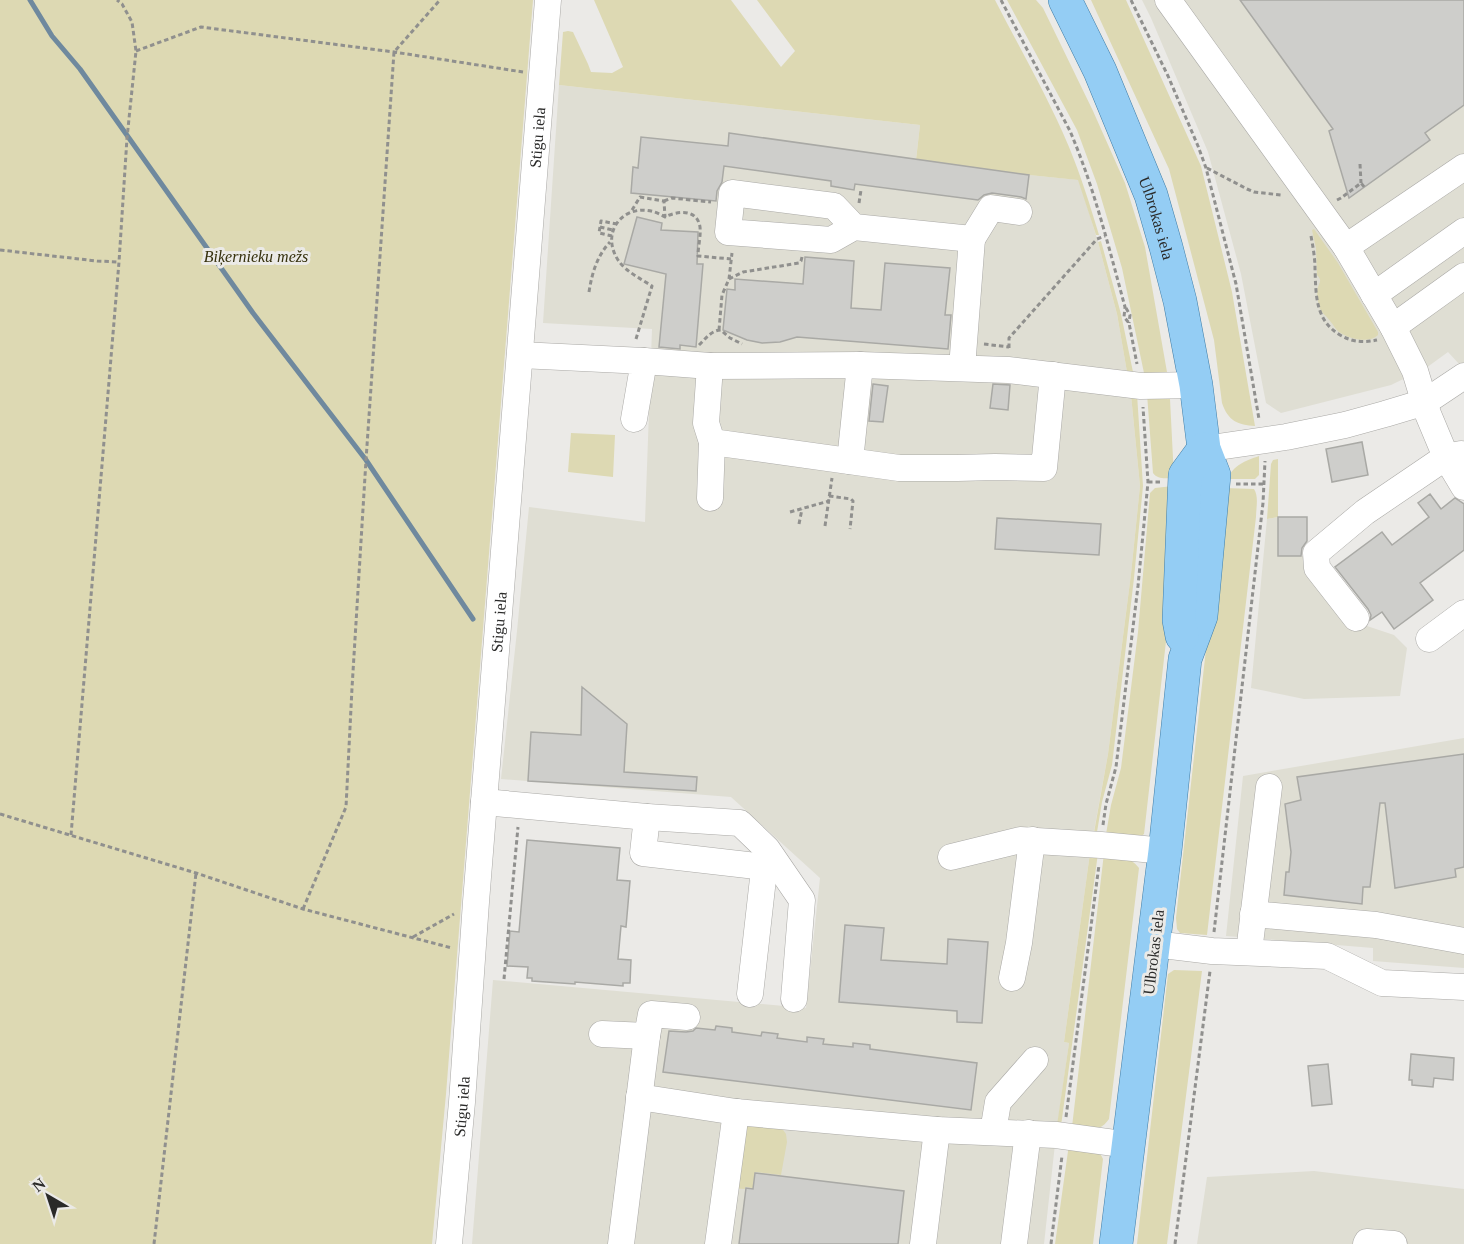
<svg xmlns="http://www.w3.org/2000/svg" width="1464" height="1244" font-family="Georgia,serif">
	<rect width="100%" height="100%" fill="#ebeae7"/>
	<path fill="#dfded3" d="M1142,0H1464V362L1460,365L1448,352L1426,368L1391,385L1281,413L1266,403L1241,274L1208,152L1151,18Z
		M559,85L920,125L916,159L1029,175L1079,180L1098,242L1117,314L1131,395L1140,486L1131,574L1108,754L1090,853L1064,1042L1069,1043L1056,1135L1044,1244H472L493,980L806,1008L820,878L731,797L501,779L517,631L529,507L645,522L652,329L543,323Z
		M1278,517V556H1307L1349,620L1394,635L1407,648L1400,696L1304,699L1251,688L1267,519Z
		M1464,738V968L1373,961V948L1226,936L1243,776Z
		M1314,1171L1464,1189V1244H1197L1207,1177Z"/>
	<path fill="#ddd9b3" d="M0,0H533L446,1094L432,1244H0Z
		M594,0H731L781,67L795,51L757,0H995C1020,49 1048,97 1069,147C1081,176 1090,205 1099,235H1096L1078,180L1029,175L916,160L920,125L559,85L563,32L568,31L573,32L588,64L591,72L612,73L623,67Z
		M1007,0H1036L1043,8L1093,111L1125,183L1145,247L1167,372L1165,375L1144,373L1122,268L1097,184L1077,130Z
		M1091,0H1126L1201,166L1232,292L1255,426C1238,425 1228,421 1222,403L1214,340L1169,169Z
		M1314,229L1338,263L1378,332V335C1369,344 1349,339 1339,332C1335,329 1333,324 1330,321C1326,315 1321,313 1319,306C1318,301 1316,292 1318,287C1320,281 1322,281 1317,275L1316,248L1312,230Z
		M1101,241L1121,314L1133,372H1127L1117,314L1098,242Z
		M1137,394L1143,486L1134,578L1112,765L1102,802L1096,838H1093L1108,754L1131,574L1140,486L1131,395Z
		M1147,394H1167L1170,399L1174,478C1166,478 1158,480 1153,473Z
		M571,433L615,435L613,477L568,472Z
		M1259,456V475L1255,479H1228C1233,465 1245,461 1259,456Z
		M1278,459V517L1267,519L1271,464L1273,460Z
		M1173,486V580L1144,834L1137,839L1105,840L1111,805L1121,768L1138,632L1150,493L1155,488Z
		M1224,488L1254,489C1259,497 1256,508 1256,517L1207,935L1180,933L1177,929L1176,918Z
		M1090,853H1098L1061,1126L1057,1125L1069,1043L1064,1042Z
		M1104,853C1118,856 1130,856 1139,868L1109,1119C1099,1134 1086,1130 1072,1127Z
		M1174,970L1202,971L1167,1244H1137L1168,974Z
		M749,1122L781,1127L786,1134L787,1142L781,1175L755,1172L753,1188L745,1187V1189L731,1188L738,1133Z
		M1069,1144L1100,1153L1103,1159L1093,1244H1055Z"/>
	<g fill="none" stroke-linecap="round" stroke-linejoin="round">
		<path stroke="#6f899e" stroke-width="5" d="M30,0L52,36L80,69L253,313L366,460L473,619"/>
	</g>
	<path fill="#cececb" stroke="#a9a9a5" stroke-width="1.5" d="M1240,0H1464V105L1425,133L1430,140L1349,198L1329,131L1333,129Z
		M729,133L1029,175L1026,199L1021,197L992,193L984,195L978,200L855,184L854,190L831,186V181L724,166L722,182L717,191L716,201L631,193L633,167L638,168L641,137L728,146Z
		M637,217L662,223L661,230L698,232L697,264H703L696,347L680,345V349L659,347L666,274L624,264Z
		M805,257L854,261L851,308L881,310L885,263L950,268L945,315H951L948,349L797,337L780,342L762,343L747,340L723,330L727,289L735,290V279L803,284Z
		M873,384L888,386L883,422L869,421Z
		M993,384L1010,385L1008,410L990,408Z
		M1362,442L1368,475L1332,482L1326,449Z
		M1430,494L1441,509L1455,498L1464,504V550L1420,583L1433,600L1394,629L1382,612L1370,620L1371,615L1368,609L1335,567L1382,532L1392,545L1429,517L1418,503Z
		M1278,517H1307V541L1302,548L1301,556H1278Z
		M997,518L1101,524L1099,555L995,549Z
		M582,687L627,724L624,772L697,777L696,791L528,781L531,732L581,735Z
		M1464,754V867L1455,869L1456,877L1395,888L1385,803H1380L1370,887H1363L1362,904L1284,895L1286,872H1289L1291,852L1285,804L1301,800L1297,777Z
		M527,840L620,848L617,880L630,881L626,927L621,926L618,959L631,960L630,983H623V986L575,982V984L532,981V978H527L528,967L507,966L510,931L519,932Z
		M845,925L884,928L881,960L947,964L948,939L988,942L982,1023L957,1022V1011L839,1002Z
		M716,1026L732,1028V1032L761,1036L762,1032L778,1034L777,1038L807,1042V1037L824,1039L823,1044L853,1047V1043L870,1045V1049L977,1063L971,1110L663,1072L669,1031L686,1032L693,1031L696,1028L715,1030Z
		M1411,1054L1454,1058L1453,1080L1434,1078L1433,1087L1412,1085V1080H1409Z
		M1328,1064L1332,1104L1312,1106L1308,1066Z
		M755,1173L904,1191L898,1244H739L746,1188L753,1189Z"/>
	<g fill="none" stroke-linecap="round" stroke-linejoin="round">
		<g stroke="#aaa9a6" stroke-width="27">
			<g id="minor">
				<path d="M1168,0L1346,247L1393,327L1415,371L1428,414L1446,457L1464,487"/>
				<path d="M854,227L834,206L732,193L728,232L831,240L854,227L972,239L962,368"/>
				<path d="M972,239L991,208L1019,212"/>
				<path d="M1346,247L1464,167"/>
				<path d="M1374,295L1464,231"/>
				<path d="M1393,327L1464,276"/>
				<path d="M520,355L644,361L634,419"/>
				<path d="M644,361L710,366L860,365L1008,370L1141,386L1196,385"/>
				<path d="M712,442L899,468H957L995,467L1044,468L1053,375"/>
				<path d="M1204,449L1286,437L1345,425L1385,414L1425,402L1464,376"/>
				<path d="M850,461L860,365"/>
				<path d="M710,498L712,442L706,423L710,366"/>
				<path d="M1356,618L1317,568L1316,553L1365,512L1446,457L1461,454"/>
				<path d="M1429,639L1464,613"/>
				<path d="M484,802L647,817L740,823L767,849L802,900L794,999"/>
				<path d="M647,817L643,853L765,867"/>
				<path d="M951,857L1020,840L1101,845L1165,851"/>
				<path d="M1253,914L1376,925L1464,941"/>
				<path d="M1154,944L1212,951L1327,956L1382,983L1464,987"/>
				<path d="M1249,952L1269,787"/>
				<path d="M1012,978L1019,943L1032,840"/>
				<path d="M750,994L766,852"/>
				<path d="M602,1034L647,1036"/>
				<path d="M639,1097L736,1112L937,1130L1056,1135L1129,1145"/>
				<path d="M993,1132L998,1102L1035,1060"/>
				<path id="s1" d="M449,1244L462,1102L476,902L548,0"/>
				<path d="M621,1244L647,1036L651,1014L687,1017"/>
				<path d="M718,1244L736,1112"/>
				<path d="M923,1244L937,1130"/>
				<path d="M1014,1244L1028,1133"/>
				<path d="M1366,1244L1367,1242L1394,1244"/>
			</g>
		</g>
		<g stroke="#417ea8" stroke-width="34">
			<g id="major">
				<path id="s2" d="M1065,0L1100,71L1151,195L1166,247L1180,301L1196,385L1204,449L1214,475L1201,616L1185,659L1165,851L1116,1244"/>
				<path d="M1182,636L1179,620L1185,475L1204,449"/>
			</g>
		</g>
		<path stroke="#90908e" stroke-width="3" stroke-dasharray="4.5 3" stroke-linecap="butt" d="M1001,0L1070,131C1094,187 1109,248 1125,307L1124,317L1129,323L1137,364
			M1131,0L1168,76L1198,146L1206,168L1236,284L1259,419
			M136,51L201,27L394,52L523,72
			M1360,164L1361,183
			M1207,168L1247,189L1254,192L1281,195
			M1337,200L1341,198L1361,183L1365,188
			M664,201L672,198L711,202
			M859,203L861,190
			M632,210L640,197L664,201L665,217
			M600,227L613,230
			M612,236L599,233L601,221L617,224
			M1311,236C1313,247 1315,258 1315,269C1316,295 1315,320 1340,335C1352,342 1363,343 1377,340
			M0,250L97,261L119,262
			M729,279L743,272L799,263L801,261L802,257
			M589,292C592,273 597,256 610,242
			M1126,308L1130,315L1129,323
			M719,330L722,295L729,279L732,253
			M636,339L652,286C641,279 625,271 618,260C597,227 632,196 665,217C677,211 697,208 700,227C701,236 698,247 698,256L731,259
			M984,344L1009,347
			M699,345C706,338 712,330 721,330L730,338L742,344
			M1009,348V338L1097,239L1105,236
			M1148,482H1161
			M1236,484H1265
			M829,496L851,499L853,501L850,529
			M790,512L829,501
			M799,524L802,509
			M825,526L832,478
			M0,814L196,873L303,909L452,948
			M1103,825L1106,804L1116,767L1138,586L1148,482L1143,407
			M71,835L119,262L127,138L136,51L132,22L122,4L117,0
			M303,909L346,807L352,688L366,460L394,52L440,0
			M1214,932L1263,503L1265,461
			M413,937L454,914
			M504,979L518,827
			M1066,1117L1099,865
			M154,1244L196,873
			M1051,1244L1062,1156
			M1175,1244L1210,971"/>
		<use href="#minor" stroke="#fff" stroke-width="26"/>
		<use href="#major" stroke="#94cdf4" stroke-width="33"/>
	</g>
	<g text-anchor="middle" stroke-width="6" stroke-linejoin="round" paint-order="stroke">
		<g font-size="16" fill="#2a2a29" stroke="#ebeae7">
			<text dy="6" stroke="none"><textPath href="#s1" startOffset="1110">Stigu iela</textPath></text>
			<text dy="6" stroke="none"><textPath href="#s2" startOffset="237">Ulbrokas iela</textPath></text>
			<text dy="6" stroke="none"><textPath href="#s1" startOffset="624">Stigu iela</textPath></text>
			<text transform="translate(1153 952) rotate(-83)" y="6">Ulbrokas iela</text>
			<text dy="6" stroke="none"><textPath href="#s1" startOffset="138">Stigu iela</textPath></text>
		</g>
		<g font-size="16" font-style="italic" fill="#35300c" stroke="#ebeae7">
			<text x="256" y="262">Biķernieku mežs</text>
		</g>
	</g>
	<g transform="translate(48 1196) rotate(321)" stroke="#ebeae7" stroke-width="4.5" paint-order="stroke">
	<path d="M0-4.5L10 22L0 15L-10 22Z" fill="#2a2a29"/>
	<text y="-9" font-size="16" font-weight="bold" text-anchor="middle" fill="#2a2a29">N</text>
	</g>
</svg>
